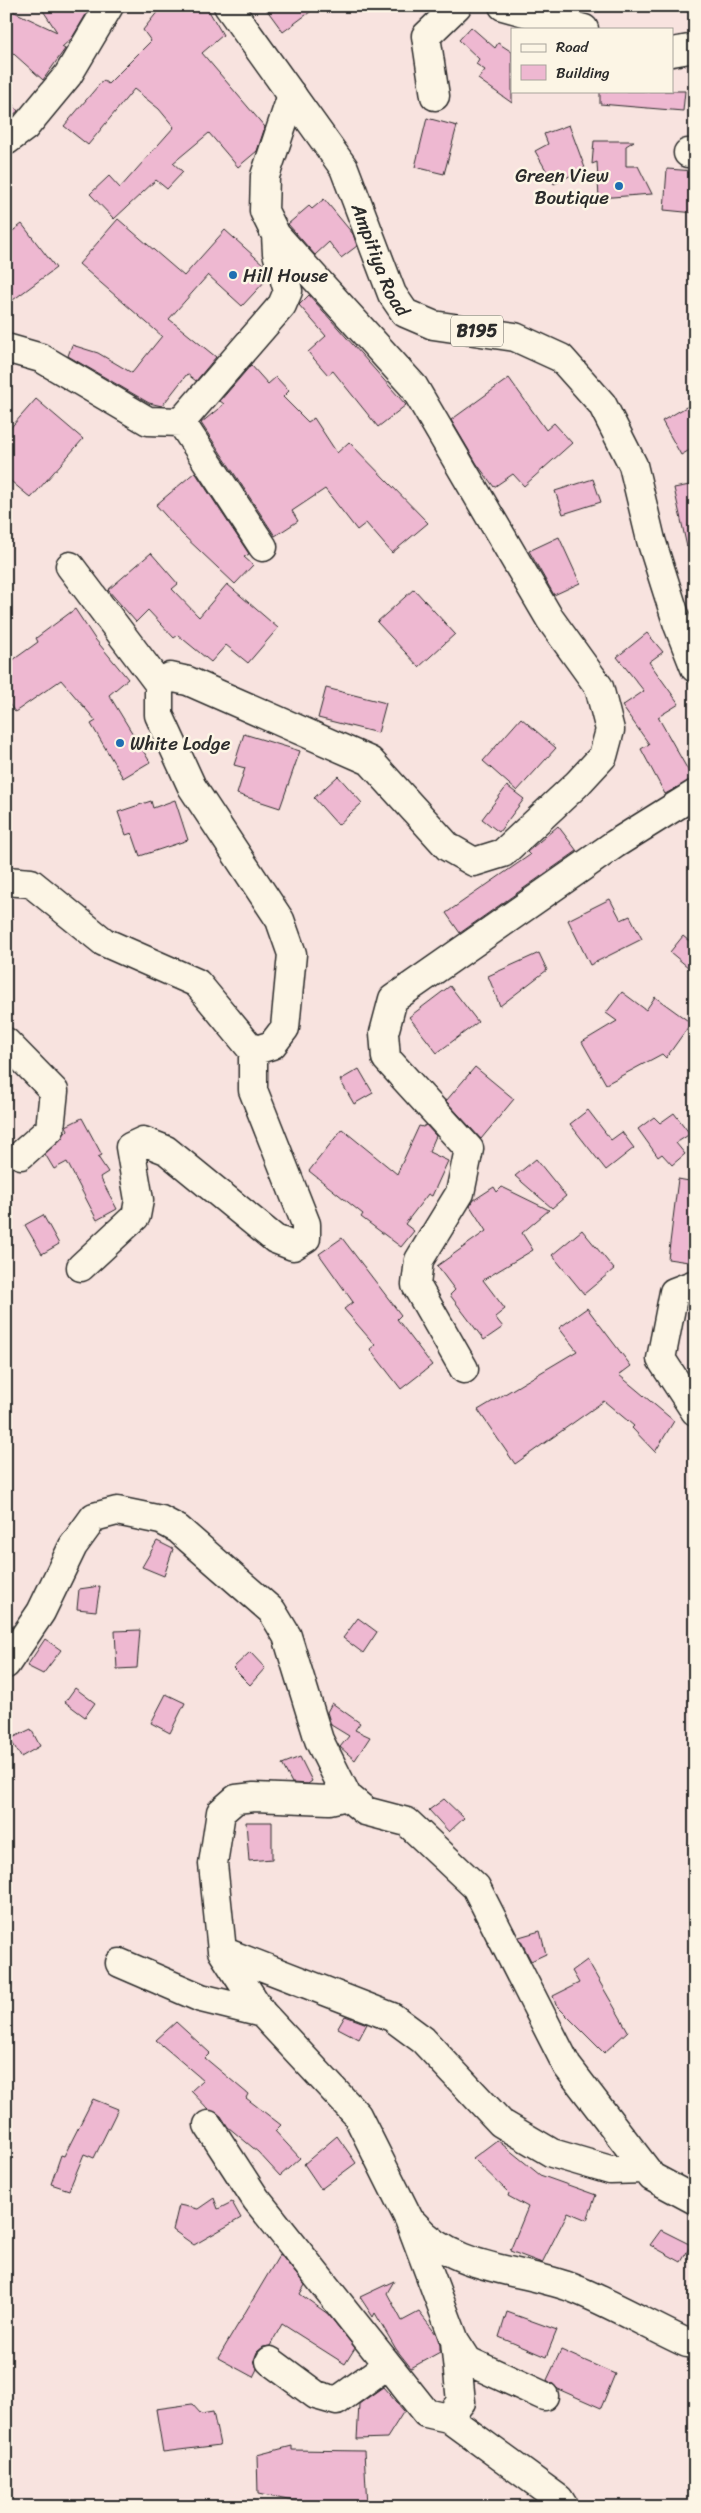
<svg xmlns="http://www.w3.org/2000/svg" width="701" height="2513" font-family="Sriracha,sans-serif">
	<rect width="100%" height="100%" fill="#f8e3df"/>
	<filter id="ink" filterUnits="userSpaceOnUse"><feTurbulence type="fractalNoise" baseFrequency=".02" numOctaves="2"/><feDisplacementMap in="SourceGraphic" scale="10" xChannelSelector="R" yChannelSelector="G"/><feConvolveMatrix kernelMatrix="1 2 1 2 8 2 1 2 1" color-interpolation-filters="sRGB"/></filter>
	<g filter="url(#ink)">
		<path fill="#eeb8d1" stroke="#2b2b2b" d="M40,6H91L72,38L62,47L65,49L43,80L6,47V8L57,32Z
			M162,6H206L223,35L202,53L265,127L257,151L238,167L209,133L173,163L183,172L167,189L156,180L114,219L90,194L109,176L120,188L174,127L159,109L134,89L88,145L64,126L103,80L108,84L151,41L143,30Z
			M264,6H318L283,32Z
			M471,27L495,48L498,43L512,52V103L478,79L485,70L476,64L479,59L459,40Z
			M600,91H685L683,111L600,104Z
			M6,96L18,111L6,121Z
			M427,118L457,126L444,174L415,167Z
			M569,125L585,168L554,184L535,151L548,144L544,134Z
			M594,141H634L626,146V166H638L652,194L599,198L597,162L592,164Z
			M667,169L695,171V213L664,210Z
			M324,199L353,234L357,246L341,258L329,242L315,255L288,224L309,206L312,209Z
			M118,219L184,276L225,230L264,265L268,278L242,306L208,275L169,319L216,357L196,381L187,374L162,406L149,403L68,356L72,345L98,353L132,373L162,336L79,264Z
			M22,224L56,268L13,300L6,291V236Z
			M309,295L406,405L378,427L333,371L328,375L308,352L326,336L299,305Z
			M251,365L268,384L276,377L289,391L283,397L308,422L314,418L337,453L349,442L428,523L392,553L366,523L357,530L325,489L292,511L298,521L275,536L201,423L224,404L220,401Z
			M509,378L546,430L554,423L572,443L524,486L513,474L494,487L477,464L451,420Z
			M36,399L83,439L31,498L6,477V433Z
			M695,402V447L681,455L662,421Z
			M195,472L249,554L244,557L253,565L235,584L183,535L156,505Z
			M593,479L601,502L563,514L555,491Z
			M695,484V546L687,547L674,488Z
			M559,537L580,583L554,595L529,551Z
			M151,553L178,584L172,589L199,617L227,584L278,628L248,663L226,645L211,662L178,635L174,638L148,610L136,622L108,590Z
			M414,589L455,634L419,667L377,622Z
			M75,609L95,639L128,679L109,695L150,762L123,778L91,724L96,721L61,680L15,712L6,700V665L38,642L36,638Z
			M647,633L663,652L649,662L679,704L658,717L693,779L665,794L641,749L649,744L622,706L644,691L617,657Z
			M326,688L386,703L378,733L318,718Z
			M521,718L556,748L517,791L483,761Z
			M244,734L300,751L280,808L237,794L245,768L234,765Z
			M338,776L362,803L338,825L314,798Z
			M507,786L524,799L499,832L482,819Z
			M175,800L188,840L140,856L132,833L126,835L118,812L151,801L153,808Z
			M558,826L577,851L460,933L446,913L530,855L527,852Z
			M610,899L621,920L630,916L642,939L590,965L568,920Z
			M683,936L695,946V973L670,952Z
			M539,953L547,970L500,1006L488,976Z
			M450,986L478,1022L437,1053L409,1017Z
			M622,992L646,1010L655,997L691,1023L666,1058L662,1054L606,1084L582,1042L617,1021L606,1013Z
			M475,1067L514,1099L481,1139L446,1101Z
			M359,1069L373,1093L354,1104L340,1080Z
			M588,1110L611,1140L622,1132L634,1148L606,1170L570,1124Z
			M674,1113L690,1134L676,1143L685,1154L672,1165L662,1154L658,1157L638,1129L654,1117L660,1123Z
			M82,1118L102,1155L98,1157L108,1172L100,1177L117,1209L97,1220L67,1162L54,1169L45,1154L68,1130L66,1126Z
			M426,1125L436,1136L429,1152L448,1161L432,1196L428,1194L405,1224L414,1231L401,1247L361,1217L363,1214L309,1171L342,1129L397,1174L419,1126L423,1127Z
			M536,1159L566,1196L552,1208L515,1176Z
			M678,1179L695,1182V1263L668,1259Z
			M494,1187L497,1192L502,1187L549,1210L522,1233L533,1250L483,1280L505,1309L495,1317L503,1327L484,1340L450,1295L455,1290L437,1266L486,1231L470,1206L474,1200Z
			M43,1215L59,1244L42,1254L25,1225Z
			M582,1230L614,1269L584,1294L552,1255Z
			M342,1238L401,1315L397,1319L432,1365L401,1389L370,1349L375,1345L344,1309L353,1302L319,1254Z
			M587,1308L631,1366L619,1375L674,1421L655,1452L632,1428L634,1426L604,1401L515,1464L478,1410L577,1351L559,1328Z
			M157,1541L173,1549L164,1576L142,1567Z
			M100,1586L96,1611L77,1609L79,1589Z
			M358,1618L377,1632L363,1653L343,1638Z
			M140,1630L137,1668L117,1669L115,1631Z
			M45,1639L61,1650L43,1674L27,1666Z
			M250,1652L265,1668L250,1685L233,1668Z
			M75,1688L95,1703L85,1717L65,1702Z
			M166,1694L185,1703L170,1733L151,1723Z
			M332,1703L360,1723L355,1730L370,1737L355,1760L340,1747L349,1736L331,1725L327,1712Z
			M31,1729L40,1746L21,1757L10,1739Z
			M300,1757L312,1781L308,1784L292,1783L282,1764Z
			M444,1799L464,1818L449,1832L429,1810Z
			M246,1822H272V1859L249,1861Z
			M540,1931L546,1954L531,1961L519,1937Z
			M587,1960L628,2031L604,2053L556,2005L553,1996L579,1983L572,1971Z
			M345,2016L367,2024L359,2039L338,2028Z
			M176,2022L210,2053L205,2058L248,2094L246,2098L281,2125L275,2131L300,2158L280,2176L258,2152L228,2127L221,2116L209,2110L191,2091L203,2080L156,2040Z
			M93,2099L118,2109L94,2158L84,2154L69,2190L51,2184L61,2155L64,2156Z
			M337,2136L356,2163L321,2189L304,2164Z
			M497,2140L540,2175L596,2195L587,2220L568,2212L542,2263L510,2251L528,2207L508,2196L509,2193L473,2158Z
			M214,2198L218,2209L232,2202L241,2218L194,2245L173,2230L179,2205L198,2209Z
			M661,2230L691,2245L681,2262L650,2245Z
			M280,2254L305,2285L300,2294L328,2314L355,2348L345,2364L282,2324L270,2346L263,2347L257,2352L254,2360L257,2369L253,2377L218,2358Z
			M394,2281L387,2293L402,2321L419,2312L436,2334L440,2345V2352L411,2368L396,2349L375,2313L373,2317L360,2297Z
			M507,2312L557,2330L546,2357L499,2337Z
			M561,2350L615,2374L601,2408L558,2389L547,2380Z
			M383,2387L404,2411L387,2438L357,2439L359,2404Z
			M192,2404L201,2414L213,2412L220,2445L163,2452L156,2409Z
			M292,2446V2450L364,2451L367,2507H323L258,2494L257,2455Z"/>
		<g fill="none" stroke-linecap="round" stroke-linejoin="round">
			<g stroke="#2b2b2b" stroke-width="31">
				<path id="minor" d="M503,6L584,29
					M672,52L695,48
					M435,96L426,36L457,6
					M6,141L25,127L68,75L109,6
					M688,153H695
					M6,348L41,358L148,421L181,422L282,305L288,291L277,253L276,235
					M181,422L263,547
					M70,566L159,684
					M6,881L31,883L104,942L197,983L253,1051L272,1045L285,1028L292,954L280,920L192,787L159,715V684L170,677L188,681L370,761L448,847L474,862L503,853L578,783L603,756L610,730L599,687L550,619L414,387L276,235L264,211L265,176L292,95
					M6,1042L54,1091L50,1129L21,1155
					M81,1267L136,1216L139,1200L130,1147L143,1141L166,1150L275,1239L293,1246L306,1238V1224L253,1090V1051
					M695,1284L674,1292L661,1359L695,1411
					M464,1369L416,1285L419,1260L460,1193L469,1149L386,1058L384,1033L393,999L615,844L695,794
					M6,1664L41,1612L73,1546L94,1517L117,1511L161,1520L178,1529L272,1611L287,1636L319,1740L347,1796L365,1811L407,1822L476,1887L567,2066L652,2177L695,2200
					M222,1951L392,2017L423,2040L501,2123L552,2153L610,2170L645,2169
					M120,1963L201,1998L262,2013
					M208,2125L256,2199L426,2413L448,2418L461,2402L455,2341L409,2219L357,2115L262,2013L222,1951L213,1864L221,1812L236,1799L254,1797L329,1800L347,1796
					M414,2224C453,2270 516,2268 570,2287C607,2301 650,2326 687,2343
					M455,2341L468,2361L544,2396
					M270,2361L316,2395L337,2401L387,2365
					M448,2418L559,2499L564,2507"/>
			</g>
			<g stroke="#2b2b2b" stroke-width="31">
				<g id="major">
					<path id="s1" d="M228,6L344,168L392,294L405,313L433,325L515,337L561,358L602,404L633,465L651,540L678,625L695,668"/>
				</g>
			</g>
			<use href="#minor" stroke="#fcf5e5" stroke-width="28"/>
			<use href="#major" stroke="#fcf5e5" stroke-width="28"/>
		</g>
	</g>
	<g fill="#1f6fb2" stroke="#fcf5e5" stroke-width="2">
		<circle cx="619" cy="186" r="5"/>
		<circle cx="233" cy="275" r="5"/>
		<circle cx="120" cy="743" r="5"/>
	</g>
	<g text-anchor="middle" stroke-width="5" stroke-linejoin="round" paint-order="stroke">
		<rect fill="#fcf5e5" stroke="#6a6863" stroke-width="1" x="451" y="315.5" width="52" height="31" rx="4"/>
		<g font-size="18" font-weight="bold" fill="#2b2b2b">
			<text x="477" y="337">B195</text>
		</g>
		<g font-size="19" fill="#2b2b2b" stroke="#fcf5e5" text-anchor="start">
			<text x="609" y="182" text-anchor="end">Green View<tspan x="609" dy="22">Boutique</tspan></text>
			<text x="243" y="282">Hill House</text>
			<text x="130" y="750">White Lodge</text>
		</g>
		<g font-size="19" fill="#2b2b2b" stroke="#fcf5e5">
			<text dy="7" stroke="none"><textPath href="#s1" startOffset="298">Ampitiya Road</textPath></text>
		</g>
	</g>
	<rect width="701" height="2513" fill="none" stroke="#fcf5e5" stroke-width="25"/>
	<rect x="12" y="12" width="676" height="2488" fill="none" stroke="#2b2b2b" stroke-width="2" filter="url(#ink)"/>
	<rect x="511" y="28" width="162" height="65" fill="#fcf5e5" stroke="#a8a49b"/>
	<rect x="521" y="44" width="25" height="8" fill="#fcf5e5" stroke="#a8a49b"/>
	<text x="556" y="52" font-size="15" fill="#2b2b2b">Road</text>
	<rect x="521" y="65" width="25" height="15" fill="#eeb8d1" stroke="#a8a49b"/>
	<text x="556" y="78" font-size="15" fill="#2b2b2b">Building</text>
</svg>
